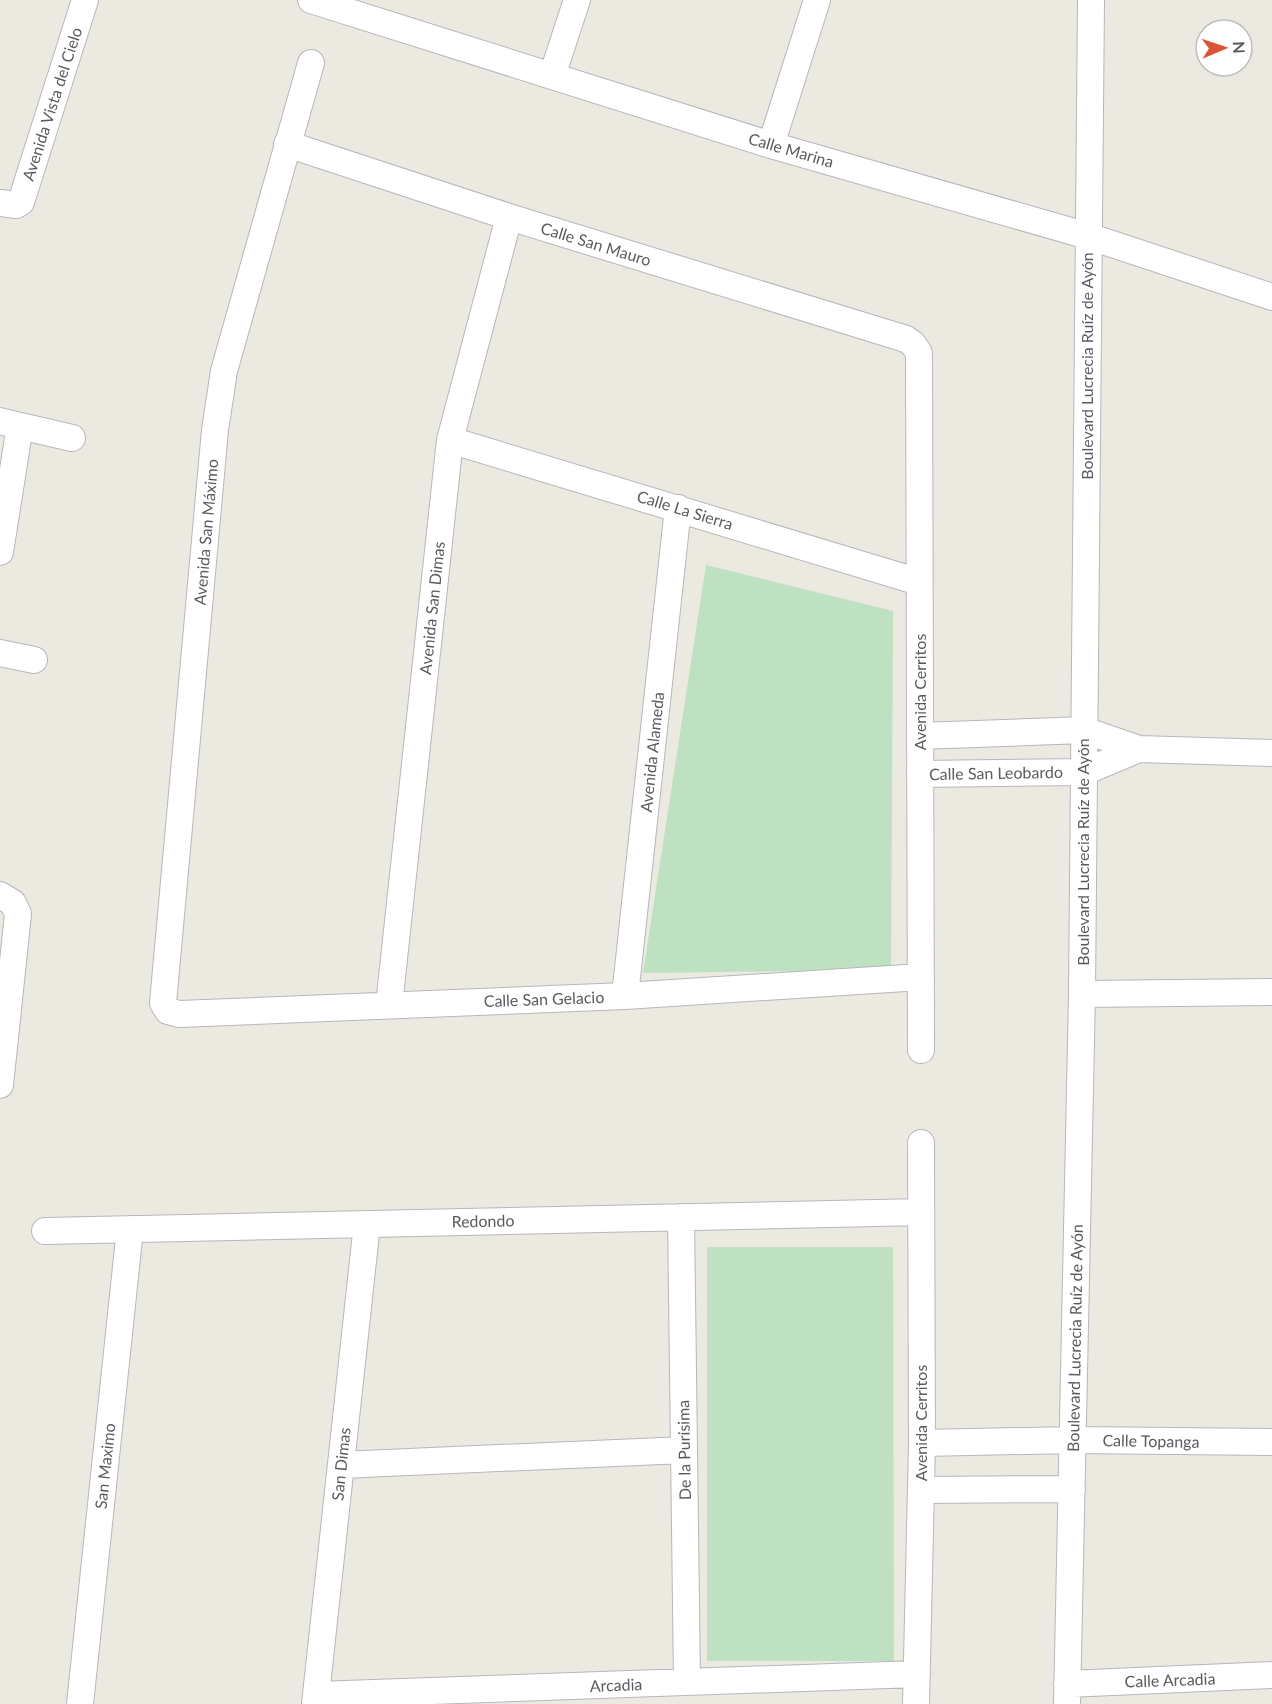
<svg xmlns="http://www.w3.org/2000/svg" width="1272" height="1704" font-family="Lato,sans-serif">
	<rect width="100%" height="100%" fill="#ebe9e0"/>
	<path fill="#bee1c1" d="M706,565L893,611L891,970L643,973Z
		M707,1247H893L894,1661H707Z"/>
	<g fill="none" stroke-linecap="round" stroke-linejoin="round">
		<g stroke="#b6b7bc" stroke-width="28">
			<path id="street" d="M311,0L771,145L1088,236L1272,297
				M311,63L224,371L215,430L163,1003L168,1011L179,1014L625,996L921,977
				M552,76L577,0
				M287,144L509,217L906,339L913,344L919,353L921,1050
				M771,145L817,0
				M0,203L16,205L21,202L85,0
				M0,421L20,426L0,552
				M20,426L72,438
				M450,440L919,582
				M0,653L34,660
				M920,736L1084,730L1139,749L1272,753
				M920,774L1084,772L1139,749
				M0,895L13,903L18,914L0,1085
				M1082,994L1272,992
				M625,996L678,508
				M389,1005L450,440L509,217
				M681,1217L687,1682
				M45,1231L921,1212
				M922,1443L1073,1440L1272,1442
				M341,1465L684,1450
				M921,1490L1072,1489
				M1067,1684L1272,1675
				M316,1695L917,1674
				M80,1704L130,1229
				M315,1704L367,1224
				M916,1704L922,1443L921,1143
				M1067,1704L1082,994L1091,0"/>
		</g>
		<use href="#street" stroke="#fff" stroke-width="26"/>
	</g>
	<g text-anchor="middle" stroke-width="4.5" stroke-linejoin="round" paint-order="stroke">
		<g font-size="16" fill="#595b60" stroke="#fff">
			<text transform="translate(52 104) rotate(-72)" y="6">Avenida Vista del Cielo</text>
			<text transform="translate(791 150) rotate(16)" y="6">Calle Marina</text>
			<text transform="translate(596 244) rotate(17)" y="6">Calle San Mauro</text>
			<text transform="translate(1087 366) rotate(-90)" y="6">Boulevard Lucrecia Ruíz de Ayón</text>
			<text transform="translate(685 510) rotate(17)" y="6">Calle La Sierra</text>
			<text transform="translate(206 532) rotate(-85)" y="6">Avenida San Máximo</text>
			<text transform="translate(432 608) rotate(-84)" y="6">Avenida San Dimas</text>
			<text transform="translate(920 692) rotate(-90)" y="6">Avenida Cerritos</text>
			<text transform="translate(652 752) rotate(-84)" y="6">Avenida Alameda</text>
			<text transform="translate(996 773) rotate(-1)" y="6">Calle San Leobardo</text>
			<text transform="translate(1083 852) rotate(-90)" y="6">Boulevard Lucrecia Ruíz de Ayón</text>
			<text transform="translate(544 999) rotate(-2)" y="6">Calle San Gelacio</text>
			<text transform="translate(483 1221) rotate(-1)" y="6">Redondo</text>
			<text transform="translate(1075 1338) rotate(-89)" y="6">Boulevard Lucrecia Ruíz de Ayón</text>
			<text transform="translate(921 1423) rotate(-90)" y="6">Avenida Cerritos</text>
			<text transform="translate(1151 1441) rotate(1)" y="6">Calle Topanga</text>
			<text transform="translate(684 1450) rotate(-91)" y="6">De la Purísima</text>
			<text transform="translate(341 1464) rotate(-84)" y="6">San Dimas</text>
			<text transform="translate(105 1466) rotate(-84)" y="6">San Maximo</text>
			<text transform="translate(1170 1680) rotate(-2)" y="6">Calle Arcadia</text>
			<text transform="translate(616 1685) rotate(-2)" y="6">Arcadia</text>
		</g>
	</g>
	<g transform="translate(1224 48) rotate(88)"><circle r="28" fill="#ffffff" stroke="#bdbdbf" stroke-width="1.5"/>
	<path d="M0-4.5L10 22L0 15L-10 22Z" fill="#dc5235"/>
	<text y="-9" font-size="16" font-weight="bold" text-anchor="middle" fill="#595b60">N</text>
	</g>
</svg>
